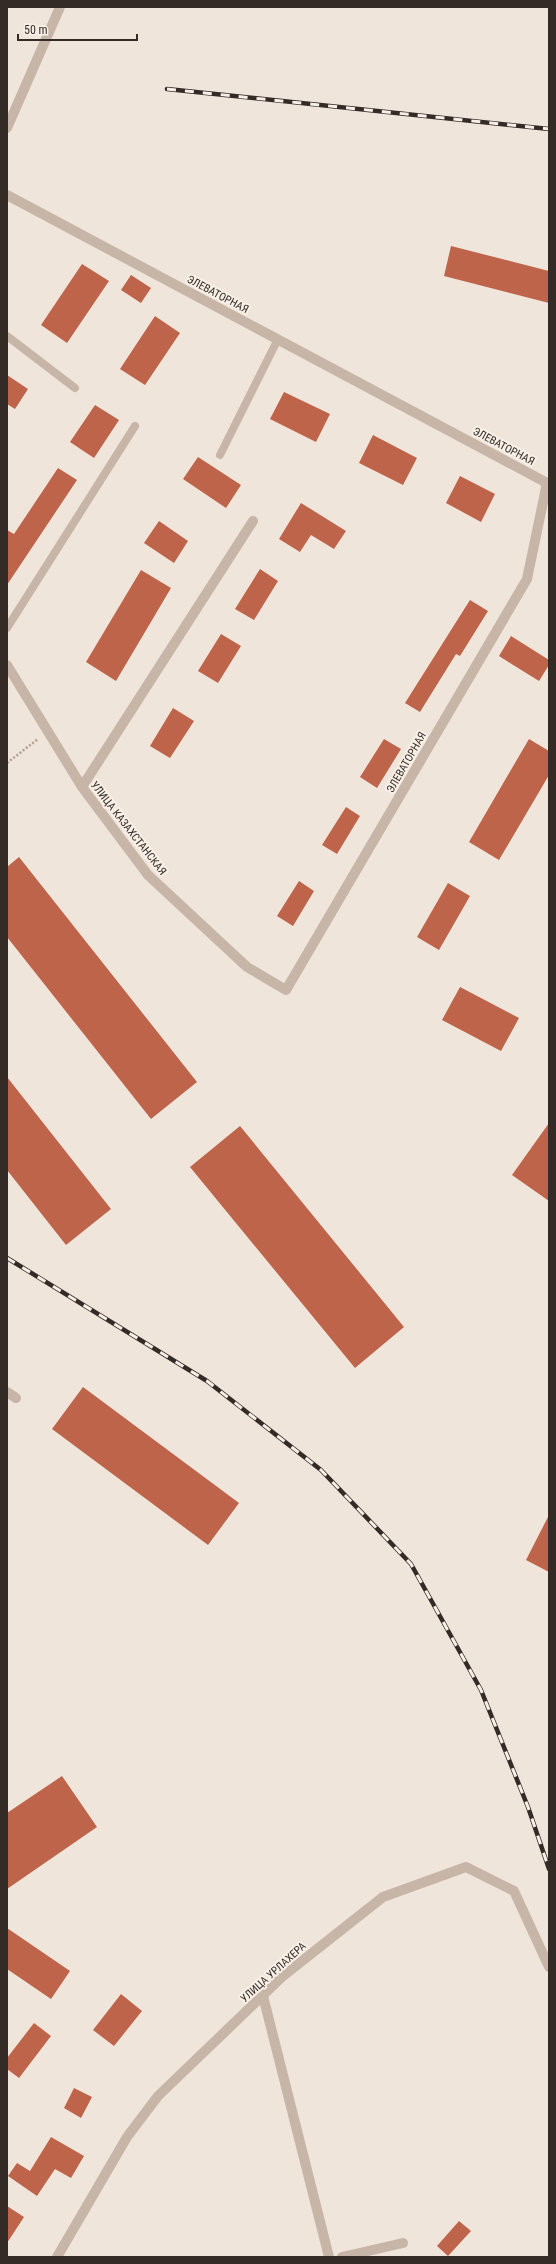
<svg xmlns="http://www.w3.org/2000/svg" width="556" height="2264" font-family="'Roboto Condensed',sans-serif">
	<rect width="100%" height="100%" fill="#f0e5db"/>
	<path fill="#be644b" d="M451,246L549,271V303L444,276Z
		M82,264L109,281L67,343L41,325Z
		M131,275L151,288L141,303L121,290Z
		M155,316L180,333L145,385L120,369Z
		M7,375L28,389L15,409L7,404Z
		M284,392L330,414L316,442L270,419Z
		M95,405L119,420L94,458L70,442Z
		M373,435L417,458L403,485L359,463Z
		M198,457L241,485L226,508L183,479Z
		M58,468L77,480L7,585V530L14,534Z
		M460,476L495,494L481,522L446,503Z
		M301,503L346,531L334,549L311,535L300,552L279,539Z
		M159,521L188,541L174,563L144,543Z
		M260,569L278,581L254,620L235,609Z
		M141,570L171,588L116,681L86,662Z
		M470,600L488,611L460,656L456,654L420,712L405,703Z
		M221,634L241,646L218,683L198,671Z
		M511,636L549,660V665L539,681L499,656Z
		M173,708L194,721L170,758L150,746Z
		M384,739L401,749L377,788L360,777Z
		M529,739L549,751V775L499,860L469,842Z
		M346,807L360,816L337,854L322,845Z
		M19,857L197,1082L151,1119L7,937V867Z
		M299,881L314,891L293,926L277,916Z
		M448,883L470,896L439,950L417,937Z
		M460,987L519,1018L501,1051L442,1020Z
		M7,1077L111,1209L66,1245L7,1170Z
		M549,1123V1201L512,1175Z
		M240,1126L404,1327L355,1368L190,1167Z
		M83,1387L239,1503L208,1545L52,1429Z
		M549,1515V1572L526,1560Z
		M62,1776L97,1827L7,1889V1813Z
		M7,1928L70,1971L51,1999L7,1969Z
		M121,1994L142,2011L114,2046L93,2030Z
		M34,2023L51,2036L19,2078L7,2069V2058Z
		M74,2088L92,2097L81,2118L64,2108Z
		M51,2137L84,2156L71,2178L55,2169L37,2196L8,2176L17,2163L30,2171Z
		M7,2206L24,2217L7,2243Z
		M459,2221L471,2231L448,2256L437,2246Z"/>
	<g fill="none" stroke-linecap="round" stroke-linejoin="round">
		<path stroke="#b39f92" stroke-width="2.5" stroke-dasharray="2 2" stroke-linecap="butt" d="M7,763L38,739"/>
		<path stroke="#c7b5a8" stroke-width="8" d="M7,336L75,388
			M220,455L278,339
			M7,628L135,426"/>
		<path stroke="#c7b5a8" stroke-width="10" d="M7,128L60,7
			M7,195L547,483L527,579L286,990L247,967L148,875L82,787L7,665
			M82,787L253,521
			M7,1392L16,1398
			M263,1996L329,2257
			M57,2257L127,2137L158,2096L283,1976L383,1897L466,1867L514,1891L549,1967
			M342,2257L403,2243"/>
		<g stroke="#342b27" stroke-width="4.5">
			<path id="rail" d="M167,89L549,129
				M7,1258L207,1381L321,1470L411,1564L481,1690L528,1807L549,1869"/>
		</g>
		<use href="#rail" stroke="#f8f0e7" stroke-width="3" stroke-dasharray="9" stroke-linecap="butt"/>
	</g>
	<g text-anchor="middle" stroke-width="4" stroke-linejoin="round" paint-order="stroke">
		<g font-size="11" fill="#342b27" stroke="#f8f0e7">
			<text transform="translate(218 294) rotate(28)" y="4">ЭЛЕВАТОРНАЯ</text>
			<text transform="translate(504 446) rotate(28)" y="4">ЭЛЕВАТОРНАЯ</text>
			<text transform="translate(406 762) rotate(-60)" y="4">ЭЛЕВАТОРНАЯ</text>
			<text transform="translate(129 828) rotate(52)" y="4">УЛИЦА КАЗАХСТАНСКАЯ</text>
			<text transform="translate(273 1972) rotate(-42)" y="4">УЛИЦА УРЛАХЕРА</text>
		</g>
	</g>
	<rect width="556" height="2264" fill="none" stroke="#342b27" stroke-width="16"/>
	<path d="M18 34v6h119v-6" fill="none" stroke="#342b27" stroke-width="2"/>
	<text x="24" y="34" font-size="12" fill="#342b27" stroke="#f8f0e7" stroke-width="3" paint-order="stroke">50 m</text>
</svg>
